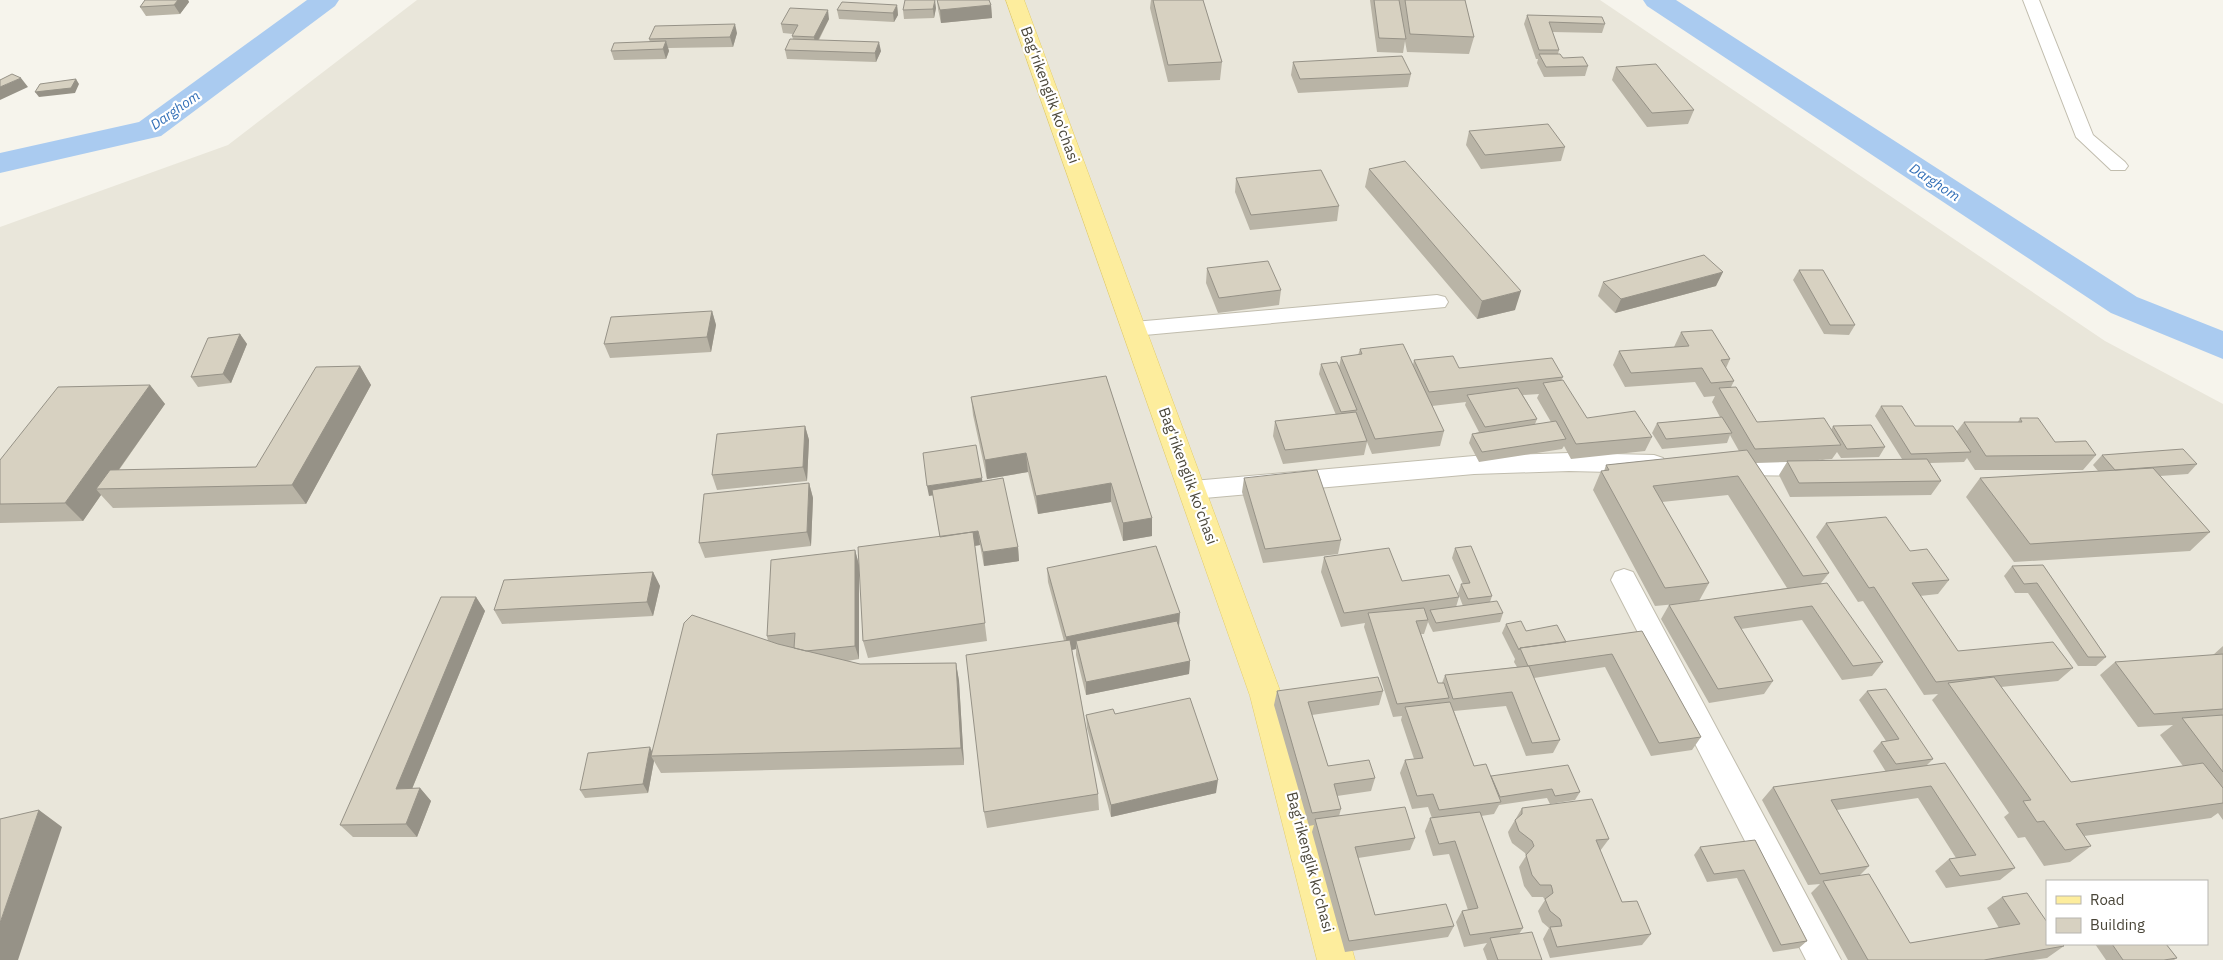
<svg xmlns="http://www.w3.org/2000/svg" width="2223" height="960" font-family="'IBM Plex Sans',sans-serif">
	<rect width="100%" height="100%" fill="#f6f4ec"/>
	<path fill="#e9e6da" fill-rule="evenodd" d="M417,0H1600L2105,341L2223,404V960H0V227L228,145ZM2047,881H2207V944H2047Z"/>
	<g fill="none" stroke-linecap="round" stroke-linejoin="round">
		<path fill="#aacbf0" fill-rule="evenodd" d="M307,0H339L335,6L161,136L0,173V153L139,122Z
			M1643,0H1676L2137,297L2223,331V359L2111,313L1647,6Z"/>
		<g stroke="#c1bdae" stroke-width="2">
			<path id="minor" d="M2023,0H2039L2093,135L2125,162L2128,166L2125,170H2111L2076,137Z
				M1437,295L1445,297L1448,302L1445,307L1134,336L1126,334L1123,329L1126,324L1134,322Z
				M1569,453L1654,455L1663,458L1666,464L1663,470L1654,473L1569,471L1474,474L1193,499L1184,497L1180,490L1184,483L1193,481L1474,456Z
				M1724,457L1816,458L1825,461L1828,467L1825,473L1816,476L1724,475L1715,472L1712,466L1715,460Z
				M1624,569L1633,572L1841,960H1806L1611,580L1615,572Z"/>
		</g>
		<g stroke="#e3cd6c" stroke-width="1">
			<path id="major" d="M1006,0H1024L1282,696L1355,960H1317L1250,696Z"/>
		</g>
		<use href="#minor" fill="#fff" fill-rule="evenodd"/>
		<use href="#major" fill="#fded9d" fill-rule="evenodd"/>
	</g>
	<path fill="#b9b4a6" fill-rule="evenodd" d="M145,0H188L189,2L180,14L146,16L140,7Z
		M937,0H989L991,5L992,18L941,23L938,9Z
		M1151,0H1203L1222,62L1220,80L1168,82L1150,8Z
		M1370,0H1465L1474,37L1469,54L1407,52L1405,41L1403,53L1377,52Z
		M897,5L898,15L894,22L839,19L837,10Z
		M936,8L934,18L904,19L903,10Z
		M1527,15L1605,24L1602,33L1552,32L1559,50L1558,54L1563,58L1588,66L1585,76L1544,77L1537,63L1538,59H1536L1524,24Z
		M829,19L819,40L881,51L876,62L787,59L785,50L793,39L792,36L793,34L783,33L781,24Z
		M737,33L733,47L668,48L669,51L666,59L614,60L611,51L650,42L649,39Z
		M1293,62L1411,74L1408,87L1298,93L1291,75Z
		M1616,67L1694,110L1688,124L1647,127L1612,80Z
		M1469,131L1565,147L1561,161L1481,169L1466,145Z
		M1369,169L1515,310L1477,319L1365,187Z
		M1236,178L1339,206L1337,221L1250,230L1235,192Z
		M1207,268L1281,290L1279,305L1218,313L1206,283Z
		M1799,270L1855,325L1849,335L1824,334L1793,280Z
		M1603,282L1716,286L1615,313L1598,296Z
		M712,311L716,325L711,352L610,358L604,344Z
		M1681,332L1730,359L1726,368L1734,381L1731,387L1757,422L1831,430L1833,426L1885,447L1879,457L1841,458L1837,452L1832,459L1804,461L1902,459L1875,416L1881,406L1915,426L1957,431L1964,422H2018L2020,418L2055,442L2096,455L2083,470H1975L1967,458L1964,462L1930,463L1941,481L1931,495L1790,497L1779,475L1787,462L1756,463L1829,573L1821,583L1883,662L1872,676L1842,680L1802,620L1741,629L1773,681L1764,694L1709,703L1661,619L1669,605L1687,603L1655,606L1593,490L1601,471H1604L1606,465L1739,451L1730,435L1727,443L1662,449L1652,433L1657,423L1720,417L1712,402L1715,396L1704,397L1695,382L1625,387L1613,365L1619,351L1674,347ZM1728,495L1787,588L1699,601L1709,583L1662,502Z
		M240,334L247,344L231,383L198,387L191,377Z
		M1360,349L1413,365L1414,360L1459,368L1563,377L1561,381L1587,418L1652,437L1645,451L1571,459L1564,446L1562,449L1479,462L1469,443L1472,434L1479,432L1465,405L1466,402L1432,406L1444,431L1440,446L1372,454L1367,442L1364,455L1283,464L1273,436L1275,421L1336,415L1319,374L1321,364L1339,367L1341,357L1358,355ZM1539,394L1537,398L1551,422L1535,424L1537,419L1523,395Z
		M360,366L371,385L306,504L113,508L101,495L83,521L0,523V460L150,385L165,404L119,470L256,467Z
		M1106,376L1152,518V536L1123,541L1111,502L1038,514L1028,472L987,479L973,415L971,397Z
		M805,426L809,440L807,481L717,490L712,475Z
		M2102,455L2197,464L2188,474L2160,476L2210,532L2190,551L2014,562L1966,497L1980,478L2098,471L2093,465Z
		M1244,478L1341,540L1338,554L1263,563L1242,492Z
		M982,482L1018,547L1019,561L984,566L980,545L975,546L987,641L868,658L863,641L940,537L933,495L929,496Z
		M809,483L813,498L811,546L705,558L699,543Z
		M1826,523L1910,551L1949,580L1938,594L1920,596L1958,651L2073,668L2058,681L2001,687L2071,782L2183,766L2160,735L2173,725L2138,727L2100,675L2115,662L2213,655L2223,646V820L2218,813L2211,818L2084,836L2091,846L2070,862L2044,866L2025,837L2018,838L2004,817L2009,813L1932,700L1938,694L1924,695L1863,601L1858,602L1816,537Z
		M1455,548L1492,596L1490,602L1503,613L1500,622L1433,632L1428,622L1424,634H1421L1438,683H1442L1445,675L1517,667L1514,662L1515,659L1502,633L1506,624L1526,631L1566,642L1642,631L1701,737L1692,750L1651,756L1605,667L1534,678L1560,740L1553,753L1526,756L1506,706L1454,711L1474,766L1491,777L1580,792L1575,800L1550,804L1547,798L1499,805L1494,814L1481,816L1523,928L1519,934L1542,960H1487L1483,949L1487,943L1464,947L1456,922L1462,911L1468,910L1449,854L1433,856L1425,831L1430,818H1432L1428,807L1412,809L1400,773L1405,760L1414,759L1401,720L1402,716L1393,717L1364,627L1365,623L1341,627L1321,572L1324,557L1402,581L1459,597L1456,607L1463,606L1458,593L1461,584H1463L1452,558Z
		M855,550L859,565V659L847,661L860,664L956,663L959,681L964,765L661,773L654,761L648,793L585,798L580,790L652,752L768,641L767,636Z
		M2043,565L2106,657L2096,666H2078L2028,593H2015L2004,576L2012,566Z
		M1047,568L1179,627L1190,661L1189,674L1086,695L1076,655V649L1072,650L1098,794L1099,810L987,828L984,812L1064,641L1048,582Z
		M653,572L660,586L653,616L502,624L494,610Z
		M476,597L485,611L412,789L420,788L431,801L417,837H353L340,825Z
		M1277,691H1383L1379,705L1312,715L1328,766L1375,778L1371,791L1337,796L1341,809L1339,816L1415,838L1410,850L1358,858L1375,915L1454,926L1448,937L1345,952L1312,832L1314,825L1309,826L1274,705Z
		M1867,691L1933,759L1926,766L2015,868L2000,880L1946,888L1935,871L1949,859L1956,858L1918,798L1837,810L1869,866L1859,876L1910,943L1999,928L1987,908L2002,897L2064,946L2047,958L2033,960H1848L1811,893L1820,884L1808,885L1762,800L1773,787L1886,772L1873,751L1881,742L1886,741L1859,700Z
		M1115,714L1216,793L1111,817L1087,728L1086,715Z
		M1522,808L1609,839L1600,851L1622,902L1651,934L1642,945L1550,958L1543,939L1549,928L1542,922L1538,911L1545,900L1543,897H1532L1524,886L1519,867L1526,856L1525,853L1512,843L1509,836L1508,832Z
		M1755,840L1807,941L1799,948L1773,952L1737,878L1707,882L1694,855L1700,847Z
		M2095,944H2166L2177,958L2174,960H2106Z"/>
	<path fill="#969287" d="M178,0H188L189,2L180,14L174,5Z
		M935,0L936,8L934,18L933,9Z
		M897,5L898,15L894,22L893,13Z
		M991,5L992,18L941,23L940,10Z
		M828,10L829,19L815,46L814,37Z
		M735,24L737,33L733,47L730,37Z
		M666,41L669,51L666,59L663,49Z
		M879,42L881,51L876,62L875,53Z
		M21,78L28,87L0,100V87Z
		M76,79L79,84L75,93L39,97L35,92Z
		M1723,272L1716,286L1615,313L1621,299Z
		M1521,291L1515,310L1477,319L1482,301Z
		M712,311L716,325L711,352L707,337Z
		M240,334L247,344L231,383L223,374Z
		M360,366L371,385L306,504L292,485Z
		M150,385L165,404L105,489H96L101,495L83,521L65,503Z
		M805,426L809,440L807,481L803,467Z
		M1026,453L1028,472L987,479L985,460Z
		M982,478L983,487L929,496L927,486Z
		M809,483L813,498L811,546L807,532Z
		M1111,483V502L1038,514L1036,496Z
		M1152,518V536L1123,541V523Z
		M978,531L980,545L943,551L940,537Z
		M1018,547L1019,561L984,566L983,552Z
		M855,550L859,565V659L855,646Z
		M653,572L660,586L653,616L647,602Z
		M476,597L485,611L407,801L396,789Z
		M1180,613L1179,627L1076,641V649L1067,651L1066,637Z
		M1190,661L1189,674L1086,695V682Z
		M956,663L959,681L964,765L961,748Z
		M650,747L654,756H651L654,761L648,793L643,784Z
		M1218,780L1216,793L1111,817V805Z
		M420,788L431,801L417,837L406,824Z
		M39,810L62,827L18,960H0V923Z"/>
	<path fill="#d7d1c1" stroke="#969287" d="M145,0H178L174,5L140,7Z
		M905,0H935L933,9L903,10Z
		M937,0H989L991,5L940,10Z
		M1153,0H1203L1222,62L1168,65Z
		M1374,0H1399L1406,39L1379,38Z
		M1405,0H1465L1474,37L1410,34Z
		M842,2L897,5L893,13L837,10Z
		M790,8L828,10L814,37L792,36L798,25L781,24Z
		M1527,15L1602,17L1605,24L1549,22L1559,50H1539Z
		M735,24L730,37L649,39L655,26Z
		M790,39L879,42L875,53L785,50Z
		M666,41L663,49L611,51L614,43Z
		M1539,54H1560L1563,58L1583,57L1588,66L1546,67Z
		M1402,56L1411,74L1300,79L1293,62Z
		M1656,64L1694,110L1652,113L1616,67Z
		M12,74L21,78L0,87V80Z
		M76,79L71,88L35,92L40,84Z
		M1548,124L1565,147L1485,155L1469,131Z
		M1405,161L1521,291L1482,301L1369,169Z
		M1321,170L1339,206L1251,215L1236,178Z
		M1704,255L1723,272L1621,299L1603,282Z
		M1268,261L1281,290L1219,298L1207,268Z
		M1799,270H1823L1855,325H1830Z
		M712,311L707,337L604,344L611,317Z
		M1712,330L1730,359L1721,360L1734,381L1711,383L1702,368L1631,373L1619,351L1689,346L1681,332Z
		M240,334L223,374L191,377L208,338Z
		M1403,344L1444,431L1375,439L1341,357L1362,354L1360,349Z
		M1453,356L1459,368L1552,358L1563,377L1429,392L1414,360Z
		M1337,362L1357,410L1341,412L1321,364Z
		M360,366L292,485L96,489L110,470L256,467L316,367Z
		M1106,376L1152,518L1123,523L1111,483L1036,496L1026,453L985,460L971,397Z
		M1563,380L1587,418L1635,411L1652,437L1576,444L1543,383Z
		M150,385L65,503L0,504V460L58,387Z
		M1736,387L1757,422L1824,418L1841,445L1755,449L1719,388Z
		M1518,388L1537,419L1485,427L1467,395Z
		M1881,406H1902L1915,426H1953L1971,452L1911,454Z
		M1356,412L1367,441L1285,450L1275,421Z
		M1722,417L1732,433L1666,439L1657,423Z
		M2020,418H2038L2055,442L2086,441L2096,455L1986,456L1964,422H2022Z
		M1556,421L1566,439L1482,452L1472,434Z
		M1871,425L1885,447L1847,449L1833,426Z
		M805,426L803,467L712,475L717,434Z
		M976,445L982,478L927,486L923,453Z
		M2183,449L2197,464L2115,470L2102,455Z
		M1747,450L1829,573L1803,576L1738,476L1653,486L1709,583L1665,588L1601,471L1609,470L1606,465Z
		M1927,459L1941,481L1799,483L1787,461Z
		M2153,468L2210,532L2030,544L1980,478Z
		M1317,470L1341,540L1265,549L1244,478Z
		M1003,478L1018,547L983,552L978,531L940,537L932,490Z
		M809,483L807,532L699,543L704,494Z
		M1886,517L1910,551L1927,549L1949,580L1912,583L1958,651L2053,642L2073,668L1936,682L1874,587L1869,588L1826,523Z
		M973,532L985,623L863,641L858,547Z
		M1156,546L1180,613L1066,637L1047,568Z
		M1471,546L1492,596L1468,599L1461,584L1470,583L1455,548Z
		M1389,548L1402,581L1449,575L1459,597L1344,613L1324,557Z
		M855,550V646L806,651L794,648L795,633L767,636L771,560Z
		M2043,565L2106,657H2088L2037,583L2024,584L2012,566Z
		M653,572L647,602L494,610L504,580Z
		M1827,583L1883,662L1853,666L1812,606L1734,617L1773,681L1718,689L1669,605Z
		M441,597H476L396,789L420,788L406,824L340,825Z
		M1497,601L1503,613L1436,623L1430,610Z
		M1424,608L1428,620L1416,621L1438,683H1444L1449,698L1397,704L1368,613Z
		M692,615L778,644L860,664L956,663L961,748L651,756L684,623Z
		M1177,621L1190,661L1086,682L1076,641Z
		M1521,621L1526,631L1557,625L1566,642L1520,648L1519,650L1506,624Z
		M1642,631L1701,737L1659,743L1612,654L1528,666L1520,648Z
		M1070,640L1098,794L984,812L966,655Z
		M2223,654V709L2154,714L2115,662Z
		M1529,666L1560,740L1532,743L1512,692L1453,699L1445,675Z
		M1378,677L1383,691L1308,702L1328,766L1369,760L1375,778L1334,784L1341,809L1312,813L1277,691Z
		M1994,677L2071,782L2203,763L2223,788V803L2076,824L2091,846L2065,850L2044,821L2037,822L2023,801L2031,800L1948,683Z
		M1886,689L1933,759L1896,764L1881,742L1899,739L1867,691Z
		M1190,698L1218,780L1111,805L1086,715L1113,709L1115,714Z
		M1450,702L1474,766L1486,764L1501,802L1439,810L1433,794L1417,796L1405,760L1423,758L1405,707Z
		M2223,715V772L2182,718Z
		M650,747L643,784L580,790L588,753Z
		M1945,763L2015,868L1960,876L1949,859L1976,855L1931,786L1831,800L1869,866L1820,874L1773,787Z
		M1568,765L1580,792L1555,796L1552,789L1500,797L1491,776Z
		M1592,799L1609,839L1596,840L1622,902L1637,901L1651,934L1557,947L1550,927L1562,926L1560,919L1550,911L1545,899L1553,893L1552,888L1551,885H1540L1532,875L1526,855L1534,846L1532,841L1519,831L1515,820L1522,814V808Z
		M1405,807L1415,838L1355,847L1375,915L1446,904L1454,926L1349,941L1315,819Z
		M39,810L0,923V819Z
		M1480,812L1523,928L1470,935L1462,911L1478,908L1455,841L1439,844L1430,818Z
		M1755,840L1807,941L1781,945L1744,870L1714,874L1700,847Z
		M1869,874L1910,943L2020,924L2002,897L2027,893L2047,922V944H2062L2064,946L1984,960H1868L1823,881Z
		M1532,932L1542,960H1498L1490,938Z
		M2112,944H2166L2177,958L2164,960H2123Z"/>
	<g text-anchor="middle" stroke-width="4.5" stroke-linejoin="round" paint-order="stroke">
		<g font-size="14" font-style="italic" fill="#326fb7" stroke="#fff">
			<text transform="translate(175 110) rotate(-35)" y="5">Darghоm</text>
			<text transform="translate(1935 182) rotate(33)" y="5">Darghоm</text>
		</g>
		<g font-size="15" fill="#4a4639" stroke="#fff">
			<text transform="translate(1050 95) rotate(70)" y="5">Bag'rikenglik ko'chasi</text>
			<text transform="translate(1188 476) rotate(70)" y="5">Bag'rikenglik ko'chasi</text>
			<text transform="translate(1310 862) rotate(75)" y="5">Bag'rikenglik ko'chasi</text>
		</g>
	</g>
	<rect x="2046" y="880" width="162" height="65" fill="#ffffff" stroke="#b7b5b0"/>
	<rect x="2056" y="896" width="25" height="8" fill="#fded9d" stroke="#b7b5b0"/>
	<text x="2090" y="905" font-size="15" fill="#4a4639">Road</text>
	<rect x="2056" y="918" width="25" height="15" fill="#d7d1c1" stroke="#b7b5b0"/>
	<text x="2090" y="930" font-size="15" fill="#4a4639">Building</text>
</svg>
